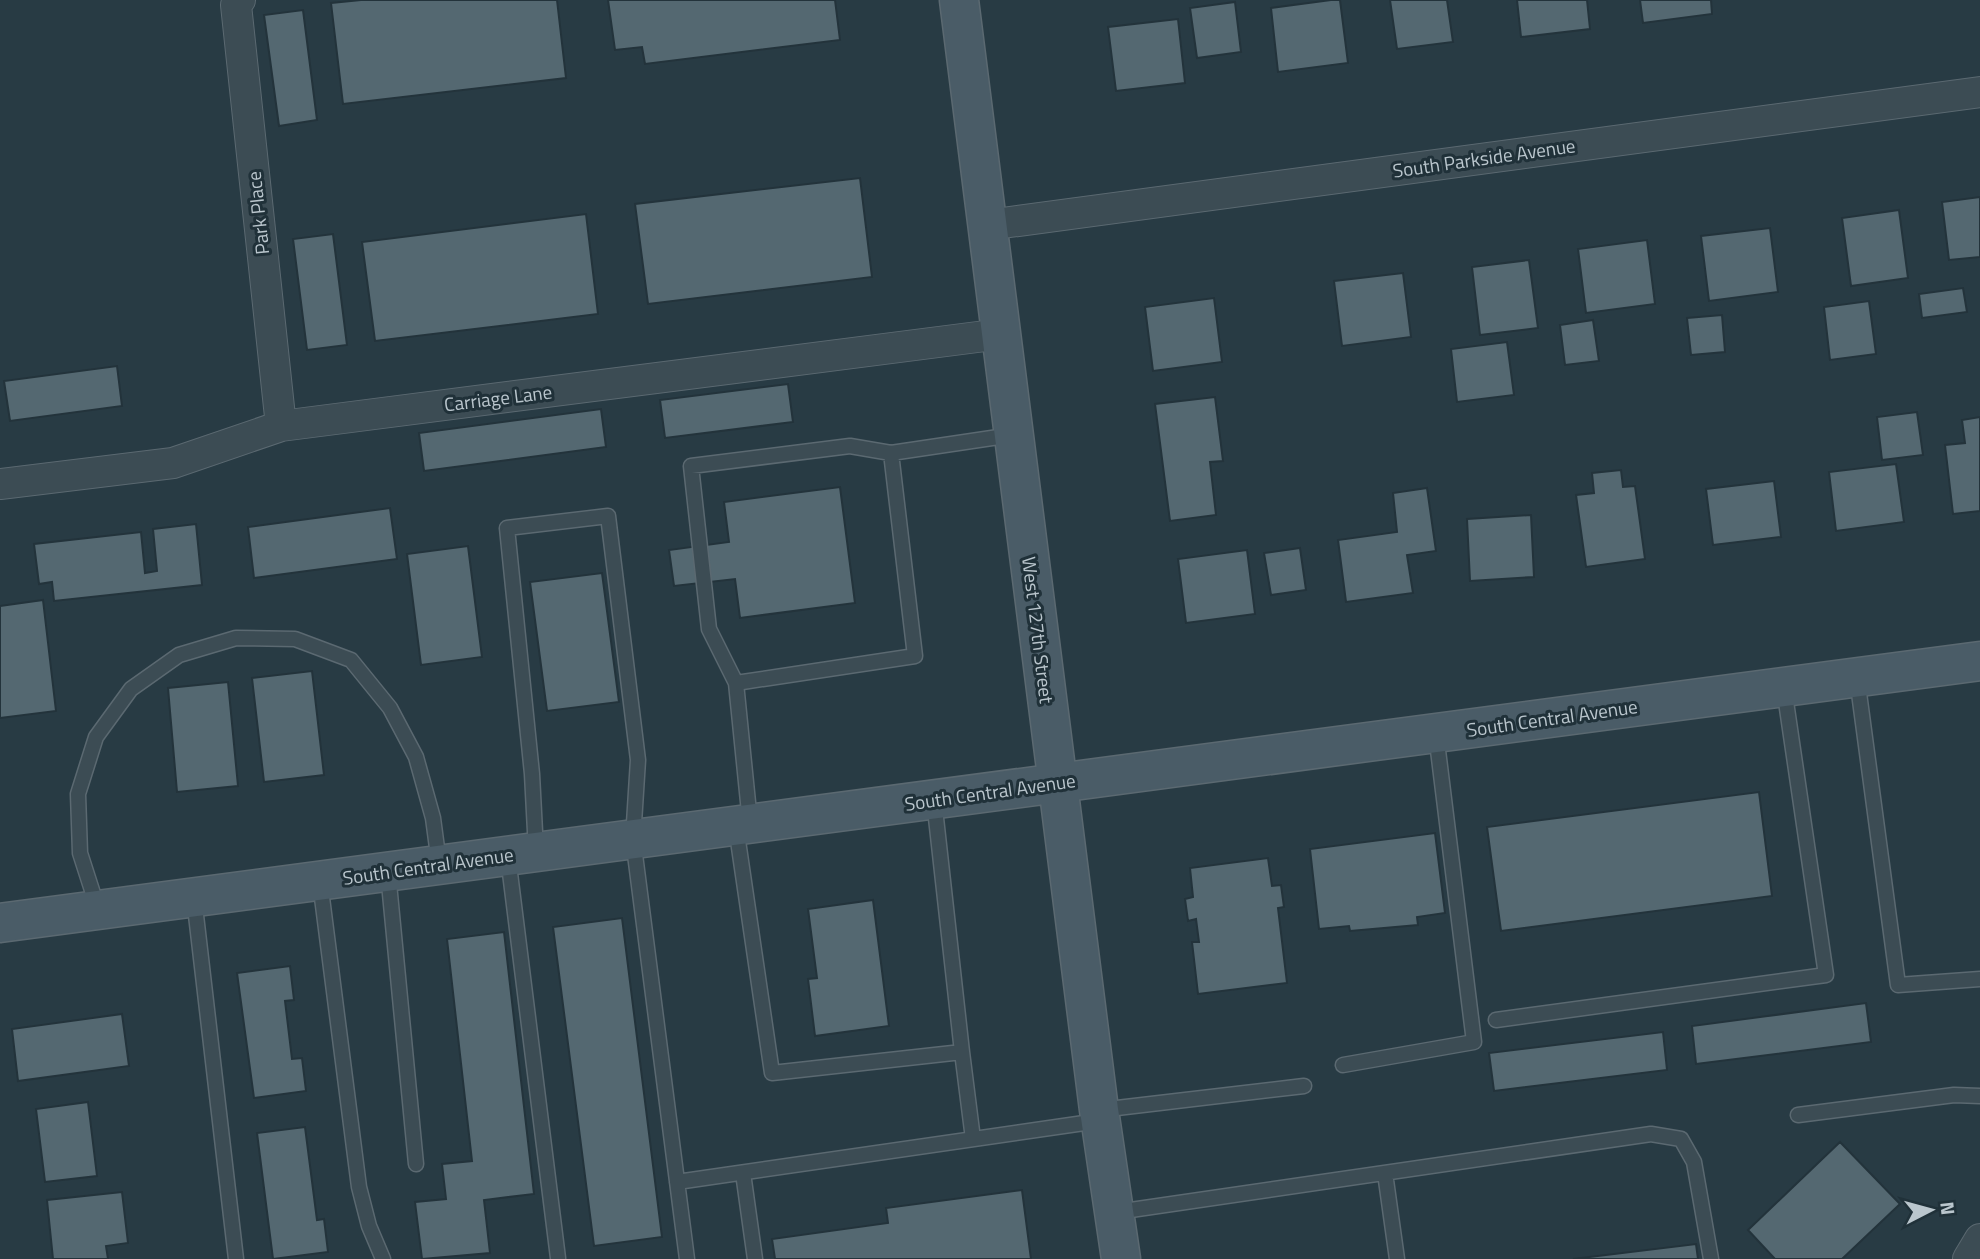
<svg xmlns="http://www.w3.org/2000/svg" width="1980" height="1259" font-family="'Titillium Web',sans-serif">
	<rect width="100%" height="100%" fill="#283b44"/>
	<path fill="#546871" stroke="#23333b" stroke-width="2" d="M361,0H557L566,78L343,104L331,3Z
		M608,0H835L840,40L645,64L642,47L615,50Z
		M1331,0H1340L1348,63L1278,72L1271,8Z
		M1390,0H1447L1453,42L1397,49Z
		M1517,0H1587L1590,29L1521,37Z
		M1640,0H1711L1712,14L1643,23Z
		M1235,2L1241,52L1197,58L1190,8Z
		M303,10L317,120L279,126L264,15Z
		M1178,19L1185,83L1116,91L1108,27Z
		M860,178L872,277L648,304L635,204Z
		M1980,197V257L1949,260L1942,202Z
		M1899,210L1908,278L1851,286L1842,218Z
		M586,214L598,314L375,341L362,242Z
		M1770,228L1778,292L1709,301L1701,236Z
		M333,234L347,345L307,350L293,239Z
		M1647,240L1655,304L1586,313L1578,249Z
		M1529,260L1538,328L1480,335L1472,267Z
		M1403,273L1411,337L1342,346L1334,281Z
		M1963,288L1967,312L1922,318L1919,294Z
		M1214,298L1222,362L1153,371L1145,307Z
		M1869,301L1876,354L1830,360L1824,307Z
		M1722,315L1725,352L1691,355L1687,318Z
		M1593,320L1599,361L1565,365L1560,325Z
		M1507,342L1514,395L1457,402L1451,349Z
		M117,366L122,406L10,421L4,381Z
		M788,384L793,422L665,438L660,400Z
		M1215,397L1223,461L1210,462L1216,515L1170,521L1155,404Z
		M601,409L606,447L424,471L419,433Z
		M1917,412L1923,455L1882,460L1877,417Z
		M1980,417V511L1953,514L1945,445L1965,443L1962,420Z
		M1896,464L1904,522L1836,531L1829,472Z
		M1621,470L1623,487L1635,486L1645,559L1586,567L1576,495L1594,493L1592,473Z
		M1774,481L1781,537L1713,545L1706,489Z
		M840,487L855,603L740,618L735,579L674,586L669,550L729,542L724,502Z
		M1427,488L1436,551L1407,555L1413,593L1346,602L1338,540L1397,532L1393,493Z
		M390,508L397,559L254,578L248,527Z
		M1531,515L1534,577L1470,581L1467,519Z
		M196,524L202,585L54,601L52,582L39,584L34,544L141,532L145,573L157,571L153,529Z
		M468,546L482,657L421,665L407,554Z
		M1300,548L1306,590L1271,595L1264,553Z
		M1247,550L1255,614L1186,623L1178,559Z
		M602,573L619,702L547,711L530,582Z
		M43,600L56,711L0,718V606Z
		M312,671L324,775L264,782L252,678Z
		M228,682L238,786L177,792L168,688Z
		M1759,792L1772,896L1501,931L1487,827Z
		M1435,833L1445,913L1417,917L1418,925L1350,931L1349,926L1319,929L1310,849Z
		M1268,858L1272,886L1281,885L1284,907L1278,908L1287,983L1198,994L1192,942H1199L1196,919L1188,921L1185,899L1193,897L1190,868Z
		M873,900L889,1026L815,1036L808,979L817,978L808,909Z
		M622,918L662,1237L594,1246L553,927Z
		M504,932L534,1194L484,1200L490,1253L422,1259L415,1202L446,1199L442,1164L472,1161L447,939Z
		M290,966L294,1000L285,1001L292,1059L302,1058L306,1091L254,1098L237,973Z
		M1866,1003L1871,1042L1696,1064L1692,1026Z
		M122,1014L129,1066L18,1081L12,1029Z
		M1663,1032L1667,1070L1494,1091L1489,1053Z
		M88,1102L97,1176L45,1182L36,1109Z
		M305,1127L317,1220L324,1219L328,1252L273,1259L257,1133Z
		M1840,1142L1900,1204L1842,1259H1775L1748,1230Z
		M1022,1190L1031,1259H775L772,1239L888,1223L886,1208Z
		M122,1192L128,1243L106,1246L108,1259H53L47,1200Z
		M1696,1244L1698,1259H1573Z"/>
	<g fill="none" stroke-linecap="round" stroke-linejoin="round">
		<g stroke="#5b6971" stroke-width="17">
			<path id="lane" d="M1857,678L1898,985L1980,979
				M736,683L709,629L691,466L850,446L891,453
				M750,822L736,683L915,656L891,453L1012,435
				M736,827L772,1073L962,1052L934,800
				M536,851L532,774L507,528L608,516L638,760L633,839L687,1259
				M508,857L558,1258
				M388,873L416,1164
				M320,882L359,1187L369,1226L383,1259
				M194,898L236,1259
				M98,909L80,853L78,794L96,737L131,689L179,655L236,638L295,639L351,660L390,708L416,757L433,818L439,863
				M1496,1020L1826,975L1784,688
				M962,1052L973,1139
				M1343,1065L1474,1042L1436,734
				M1100,1110L1304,1086
				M1798,1115L1954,1095L1980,1096
				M743,1173L755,1259
				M1385,1173L1397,1259
				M677,1182L1098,1121
				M1117,1212L1651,1134L1681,1139L1694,1162L1711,1259"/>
		</g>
		<g stroke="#5b6971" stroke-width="32">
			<path id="street" d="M240,0L236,5L281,426
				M988,225L1980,92
				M0,484L173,463L281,426L1001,334
				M1968,1259L1980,1239"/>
		</g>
		<g stroke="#5b6971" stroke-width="41">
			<path id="secondary" d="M959,0L1099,1110L1121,1259
				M0,923L1980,661"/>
		</g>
		<use href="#lane" stroke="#3c4c54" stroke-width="14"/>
		<use href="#street" stroke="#3c4c54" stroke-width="30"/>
		<use href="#secondary" stroke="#4a5c67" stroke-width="38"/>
	</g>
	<g text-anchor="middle" stroke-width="6" stroke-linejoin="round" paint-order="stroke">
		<g font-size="19" fill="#bac6cd" stroke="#203139">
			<text transform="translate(1484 158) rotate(-8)" y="7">South Parkside Avenue</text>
			<text transform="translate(258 213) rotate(-96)" y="7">Park Place</text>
			<text transform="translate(498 398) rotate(-7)" y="7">Carriage Lane</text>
			<text transform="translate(1038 630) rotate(83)" y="7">West 127th Street</text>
			<text transform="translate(1552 718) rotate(-8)" y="7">South Central Avenue</text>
			<text transform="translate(990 792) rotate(-8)" y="7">South Central Avenue</text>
			<text transform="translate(428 866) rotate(-8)" y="7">South Central Avenue</text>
		</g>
	</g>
	<g transform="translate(1931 1210) rotate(84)" stroke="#203139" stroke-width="5" paint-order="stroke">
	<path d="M0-5L12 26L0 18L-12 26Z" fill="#bac6cd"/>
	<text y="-10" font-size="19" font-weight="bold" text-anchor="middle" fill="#bac6cd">N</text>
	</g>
</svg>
